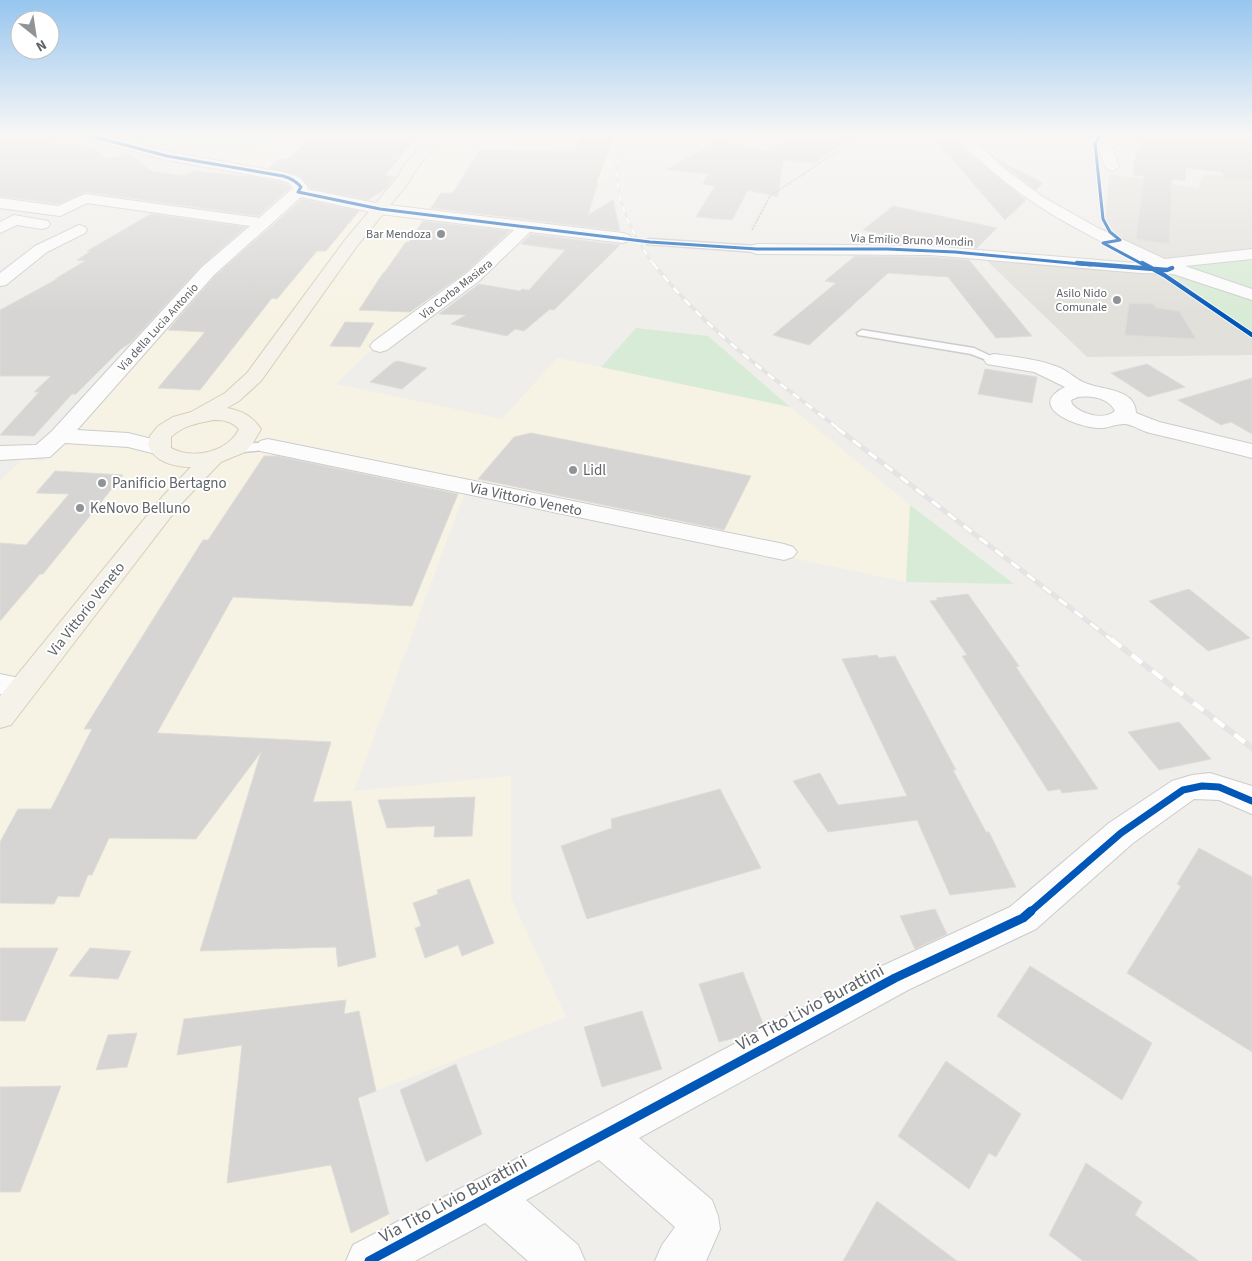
<svg xmlns="http://www.w3.org/2000/svg" width="1252" height="1261" font-family="'Source Sans 3',sans-serif">
	<rect width="100%" height="100%" fill="#efeeea"/>
	<path fill="#f7f3e4" d="M276,136H620L605,183H545L578,204L579,231L525,225L489,261L372,349L336,384L502,419L557,358L790,407L910,505L906,582L466,489L354,791L511,776V898L566,1017L360,1097L394,1237L348,1261H0V481L22,460L43,461L212,270L296,191L378,207L416,163L327,161L296,183L213,164Z"/>
	<path fill="#e2e0da" d="M1109,174L1198,188L1204,174L1252,177V256L1161,267L1252,334V355L1087,357L983,257L1159,266L1104,237Z"/>
	<path fill="#d8ebd6" d="M83,136H276L245,150L184,140L145,150Z
		M1252,258V334L1161,266Z
		M636,328L708,336L790,407L601,367Z
		M910,505L1014,584L906,582Z"/>
	<path fill="#d6d5d3" stroke="#deddd9" d="M312,136H418L385,175L395,177L385,189L368,200L310,188L300,175L268,168L280,159H288Z
		M582,136H614L596,184L598,183L588,215L613,200L620,231L431,208L441,193H453L480,149L575,152Z
		M794,136H854L815,163L783,160L778,197L748,190L732,220L696,217L715,186L703,184L708,174L666,170L717,141L770,151Z
		M932,136H953L968,153L1026,200L1005,220Z
		M1145,136H1252V180L1226,179L1222,172L1186,168L1185,181L1172,179L1169,244L1136,239L1144,176L1133,175L1136,153Z
		M11,139L93,147L107,159L130,154L151,171L185,176L193,171L255,177L280,182L288,185L290,188L258,216L85,192L59,204L0,196V145Z
		M996,159L1043,183L1036,190Z
		M302,199L359,211L326,251H317L277,299L272,298L200,390L158,388L205,332L168,330L215,276Z
		M893,206L997,228L977,248L930,244L871,243L882,234L863,230Z
		M151,214L246,227L201,266L130,343L121,349L76,394H72L34,436L0,435L39,392H34L51,376H0V310L57,279H55L85,261L77,260L91,251H87Z
		M423,221L510,231L466,272L410,312L359,310L383,273H384L406,242H409Z
		M531,234L620,245L554,310L550,309L524,331L515,329L507,336L451,324L466,315L439,314L479,284L520,291L522,289L529,290L565,250L521,244Z
		M855,256L930,257L969,260L1032,336L996,338L948,277L888,273L809,345L773,335L836,283L825,281Z
		M1129,303L1153,304L1156,308L1179,311L1196,339L1125,335Z
		M345,322L374,323L360,347L330,346Z
		M398,361L427,368L402,389L370,382L394,362Z
		M1147,364L1185,387L1148,397L1111,373Z
		M985,369L1037,377L1032,403L978,394Z
		M1252,378V434L1231,422L1221,425L1178,400Z
		M531,433L751,476L724,530L478,479L514,437Z
		M264,456H277L458,494L412,606L233,597L157,733L331,742L313,802L351,801L376,957L338,967L336,947L200,951L261,752L196,839L109,838L92,875H88L79,897L58,896L54,904L0,903V842L18,809H51L92,729H84L203,540H208Z
		M55,471L123,475L43,574H40L0,621V543L26,545L69,494L36,493Z
		M1189,589L1250,638L1208,651L1149,601Z
		M968,594L1019,666L1016,667L1098,789L1062,793L1060,789L1048,791L962,656L967,655L930,601L938,600L936,598Z
		M877,655L879,658L895,656L956,770H953L986,832H989L1016,887L950,895L917,820L828,832L793,781L820,773L838,805L907,796L842,659Z
		M1179,722L1211,759L1159,770L1128,732Z
		M720,789L761,868L587,919L561,846L612,828L611,819Z
		M475,797L472,836L434,837L435,826L387,828L378,800Z
		M1199,848L1252,877V1052L1127,973L1181,886L1177,884Z
		M469,879L494,943L462,956L458,945L425,958L415,928L421,926L413,903L438,894L437,890Z
		M935,909L947,934L915,949L900,916Z
		M0,948H58L25,1021H0Z
		M90,948L131,951L118,979L69,976Z
		M1030,966L1152,1043L1122,1100L997,1016Z
		M743,972L764,1026L750,1034L719,1042L699,984Z
		M346,1000L344,1014L359,1011L376,1091L358,1098L389,1214L351,1233L331,1165L227,1183L242,1045L177,1055L184,1019Z
		M642,1011L662,1069L602,1087L584,1027Z
		M137,1033L127,1067L96,1070L108,1035Z
		M946,1061L1021,1114L996,1157L989,1153L969,1189L898,1136Z
		M456,1064L482,1134L426,1162L400,1090Z
		M61,1086L20,1192H0V1087Z
		M1086,1163L1142,1202L1135,1215L1199,1261H1083L1049,1235Z
		M877,1201L957,1261H843Z"/>
	<g fill="none" stroke-linecap="round" stroke-linejoin="round">
		<g stroke="#cbcccc" stroke-width="3">
			<path id="lane" d="M650,239L757,246L761,249L757,252L647,244V240Z
				M862,330L974,348L999,360L994,363L971,354L858,335L857,333Z
				M268,442L274,446L272,449L234,453L228,449L234,445Z"/>
		</g>
		<g stroke="#cbcccc" stroke-width="2">
			<path id="street" d="M85,136H109L169,152L283,172L299,177L308,187L307,189L380,204L623,233L629,235L631,238L629,241L623,243L530,232L479,281L387,350L380,352L373,350L370,346L373,342L467,273L514,230L380,214L301,197L214,275L77,430L128,433L168,443L171,448L168,453L160,455L128,447L65,443L50,457L0,460V446L36,445L52,431L202,267L250,226L87,203L60,216L0,208V198L58,206L85,194L259,218L293,188L289,183L280,180L167,160L86,139Z
				M955,136H969L1006,170L1043,197L1098,228L1165,259L1252,249V259L1185,266L1252,289V300L1173,274L1140,273L930,255L757,254L751,252L749,249L751,246L757,244L930,246L1147,264C1087,235 1028,206 980,160C971,153 961,145 955,136Z
				M1113,136H1129L1112,148L1119,167L1112,171L1105,167L1098,147Z
				M14,215L48,221L50,224L48,227L42,229L17,225L0,233V222Z
				M79,225L85,227L87,230L85,233L47,252L6,285L0,286V273L35,246Z
				M994,354C1015,357 1038,359 1058,367C1069,371 1077,381 1088,384C1103,390 1136,389 1136,413L1159,422L1252,444V458C1218,449 1184,441 1150,433C1142,431 1133,425 1125,424C1117,423 1107,429 1098,428C1077,427 1025,407 1065,387L1034,372L987,364L984,360L987,356ZM1078,397C1091,395 1109,398 1115,411C1103,421 1081,414 1072,404L1071,400Z
				M268,439L784,544L793,547L797,552L793,557L784,560L260,451L257,446L260,441Z
				M0,674L33,681L38,688L33,695L23,698L0,694Z
				M1210,773L1252,786V814L1219,800L1194,799L1133,843L1036,929L908,990L639,1138L712,1200L718,1216L720,1229L706,1261H655L662,1245L675,1227L599,1160L526,1200L578,1245L585,1261H528L485,1223L415,1261H346L353,1245L882,966L1010,907L1109,823L1172,781L1192,775Z"/>
		</g>
		<g stroke="#d7ceb8" stroke-width="2">
			<path id="primary" d="M429,136H442L415,171L409,182L357,246L261,381L239,401L227,408C243,411 252,416 261,429L253,443L245,452L221,462L179,506L11,725L0,728V696L163,496L191,467C175,467 153,462 148,444L150,436L158,426L173,417L191,412L225,393L247,373L345,240L397,178L403,167ZM213,420C224,420 231,421 239,429C228,452 193,460 171,448V437C182,426 198,423 213,420Z"/>
		</g>
		<path stroke="#cacfcc" stroke-width="2" stroke-dasharray="2.5 1" stroke-linecap="butt" d="M752,230L770,196L861,136"/>
		<use href="#lane" fill="#fdfcfc" fill-rule="evenodd"/>
		<use href="#street" fill="#fdfcfc" fill-rule="evenodd"/>
		<use href="#primary" fill="#f4f2e9" fill-rule="evenodd"/>
		<g stroke="#e4e4e4" stroke-width="3">
			<path id="rail-far3" d="M624,136C622,146 618,157 617,167C615,201 634,238 654,265"/>
		</g>
		<g stroke="#e4e4e4" stroke-width="4">
			<path id="rail-far2" d="M653,263C705,330 773,378 839,429"/>
		</g>
		<g stroke="#e4e4e4" stroke-width="5">
			<path id="rail-far1" d="M837,428L1112,640"/>
		</g>
		<g stroke="#e4e4e4" stroke-width="6">
			<path id="rail" d="M1111,639L1252,748"/>
		</g>
		<use href="#rail-far3" stroke="#fff" stroke-width="2" stroke-dasharray="6" stroke-linecap="butt"/>
		<use href="#rail-far2" stroke="#fff" stroke-width="2.5" stroke-dasharray="8" stroke-linecap="butt"/>
		<use href="#rail-far1" stroke="#fff" stroke-width="3" stroke-dasharray="10" stroke-linecap="butt"/>
		<use href="#rail" stroke="#fff" stroke-width="4.5" stroke-dasharray="13" stroke-linecap="butt"/>
		<g stroke="#fff" stroke-width="5">
			<path id="cycleway-far3" d="M91,136L167,156L283,176C290,178 296,181 301,187L298,192L380,209L650,242L757,249H887L955,252L1091,265
				M1100,136L1095,143L1103,219L1110,232L1120,240L1103,243L1144,265"/>
		</g>
		<g stroke="#fff" stroke-width="6">
			<path id="cycleway-far2" d="M1077,263L1167,270L1172,268
				M1142,263L1164,275L1252,335"/>
		</g>
		<g stroke="#fff" stroke-width="10">
			<path id="cycleway-far1" d="M1030,912L1121,833L1183,790L1202,786L1219,787L1252,801"/>
		</g>
		<g stroke="#fff" stroke-width="12">
			<path id="cycleway" d="M369,1261L895,978L1023,918L1031,911"/>
		</g>
		<use href="#cycleway-far3" stroke="#0057b8" stroke-width="3"/>
		<use href="#cycleway-far2" stroke="#0057b8" stroke-width="4.5"/>
		<use href="#cycleway-far1" stroke="#0057b8" stroke-width="7"/>
		<use href="#cycleway" stroke="#0057b8" stroke-width="9"/>
	</g>
	<linearGradient id="sky" x2="0" y2="1"><stop stop-color="#97c6ef"/><stop offset="0.43" stop-color="#f8f7f6"/><stop offset="1" stop-color="#f8f7f6" stop-opacity="0"/></linearGradient>
	<rect width="1252" height="313" fill="url(#sky)"/>
	<g fill="#919496" stroke="#fff" stroke-width="2">
		<circle cx="441" cy="234" r="5"/>
		<circle cx="1117" cy="300" r="5"/>
		<circle cx="573" cy="470" r="5"/>
		<circle cx="102" cy="483" r="5"/>
		<circle cx="80" cy="508" r="5"/>
	</g>
	<g text-anchor="middle" stroke-width="4" stroke-linejoin="round" paint-order="stroke">
		<g font-size="12" fill="#5f6368" stroke="#fff" text-anchor="end">
			<text x="431" y="238">Bar Mendoza</text>
			<text x="1107" y="297">Asilo Nido<tspan x="1107" dy="14">Comunale</tspan></text>
		</g>
		<g font-size="12" fill="#5f6368" stroke="#fff">
			<text transform="translate(912 240) rotate(2)" y="4">Via Emilio Bruno Mondin</text>
			<text transform="translate(456 289) rotate(-38)" y="4">Via Corba Masiera</text>
			<text transform="translate(158 327) rotate(-48)" y="4">Via della Lucia Antonio</text>
		</g>
		<g font-size="15" fill="#5f6368" stroke="#fff" text-anchor="start">
			<text x="583" y="475">Lidl</text>
			<text x="112" y="488">Panificio Bertagno</text>
			<text x="90" y="513">KeNovo Belluno</text>
		</g>
		<g font-size="15" fill="#5f6368" stroke="#fff">
			<text transform="translate(526 499) rotate(12)" y="5">Via Vittorio Veneto</text>
			<text transform="translate(86 609) rotate(-52)" y="5">Via Vittorio Veneto</text>
		</g>
		<g font-size="18" fill="#5f6368" stroke="#fff">
			<text transform="translate(810 1007) rotate(-28)" y="6">Via Tito Livio Burattini</text>
			<text transform="translate(453 1199) rotate(-28)" y="6">Via Tito Livio Burattini</text>
		</g>
	</g>
	<g transform="translate(35 35) rotate(150)"><circle r="24" fill="#ffffff" stroke="#bfc1c3"/>
	<path d="M0-4L9 19L0 12L-9 19Z" fill="#919496"/>
	<text y="-8" font-size="14" font-weight="bold" text-anchor="middle" fill="#5f6368">N</text>
	</g>
</svg>
